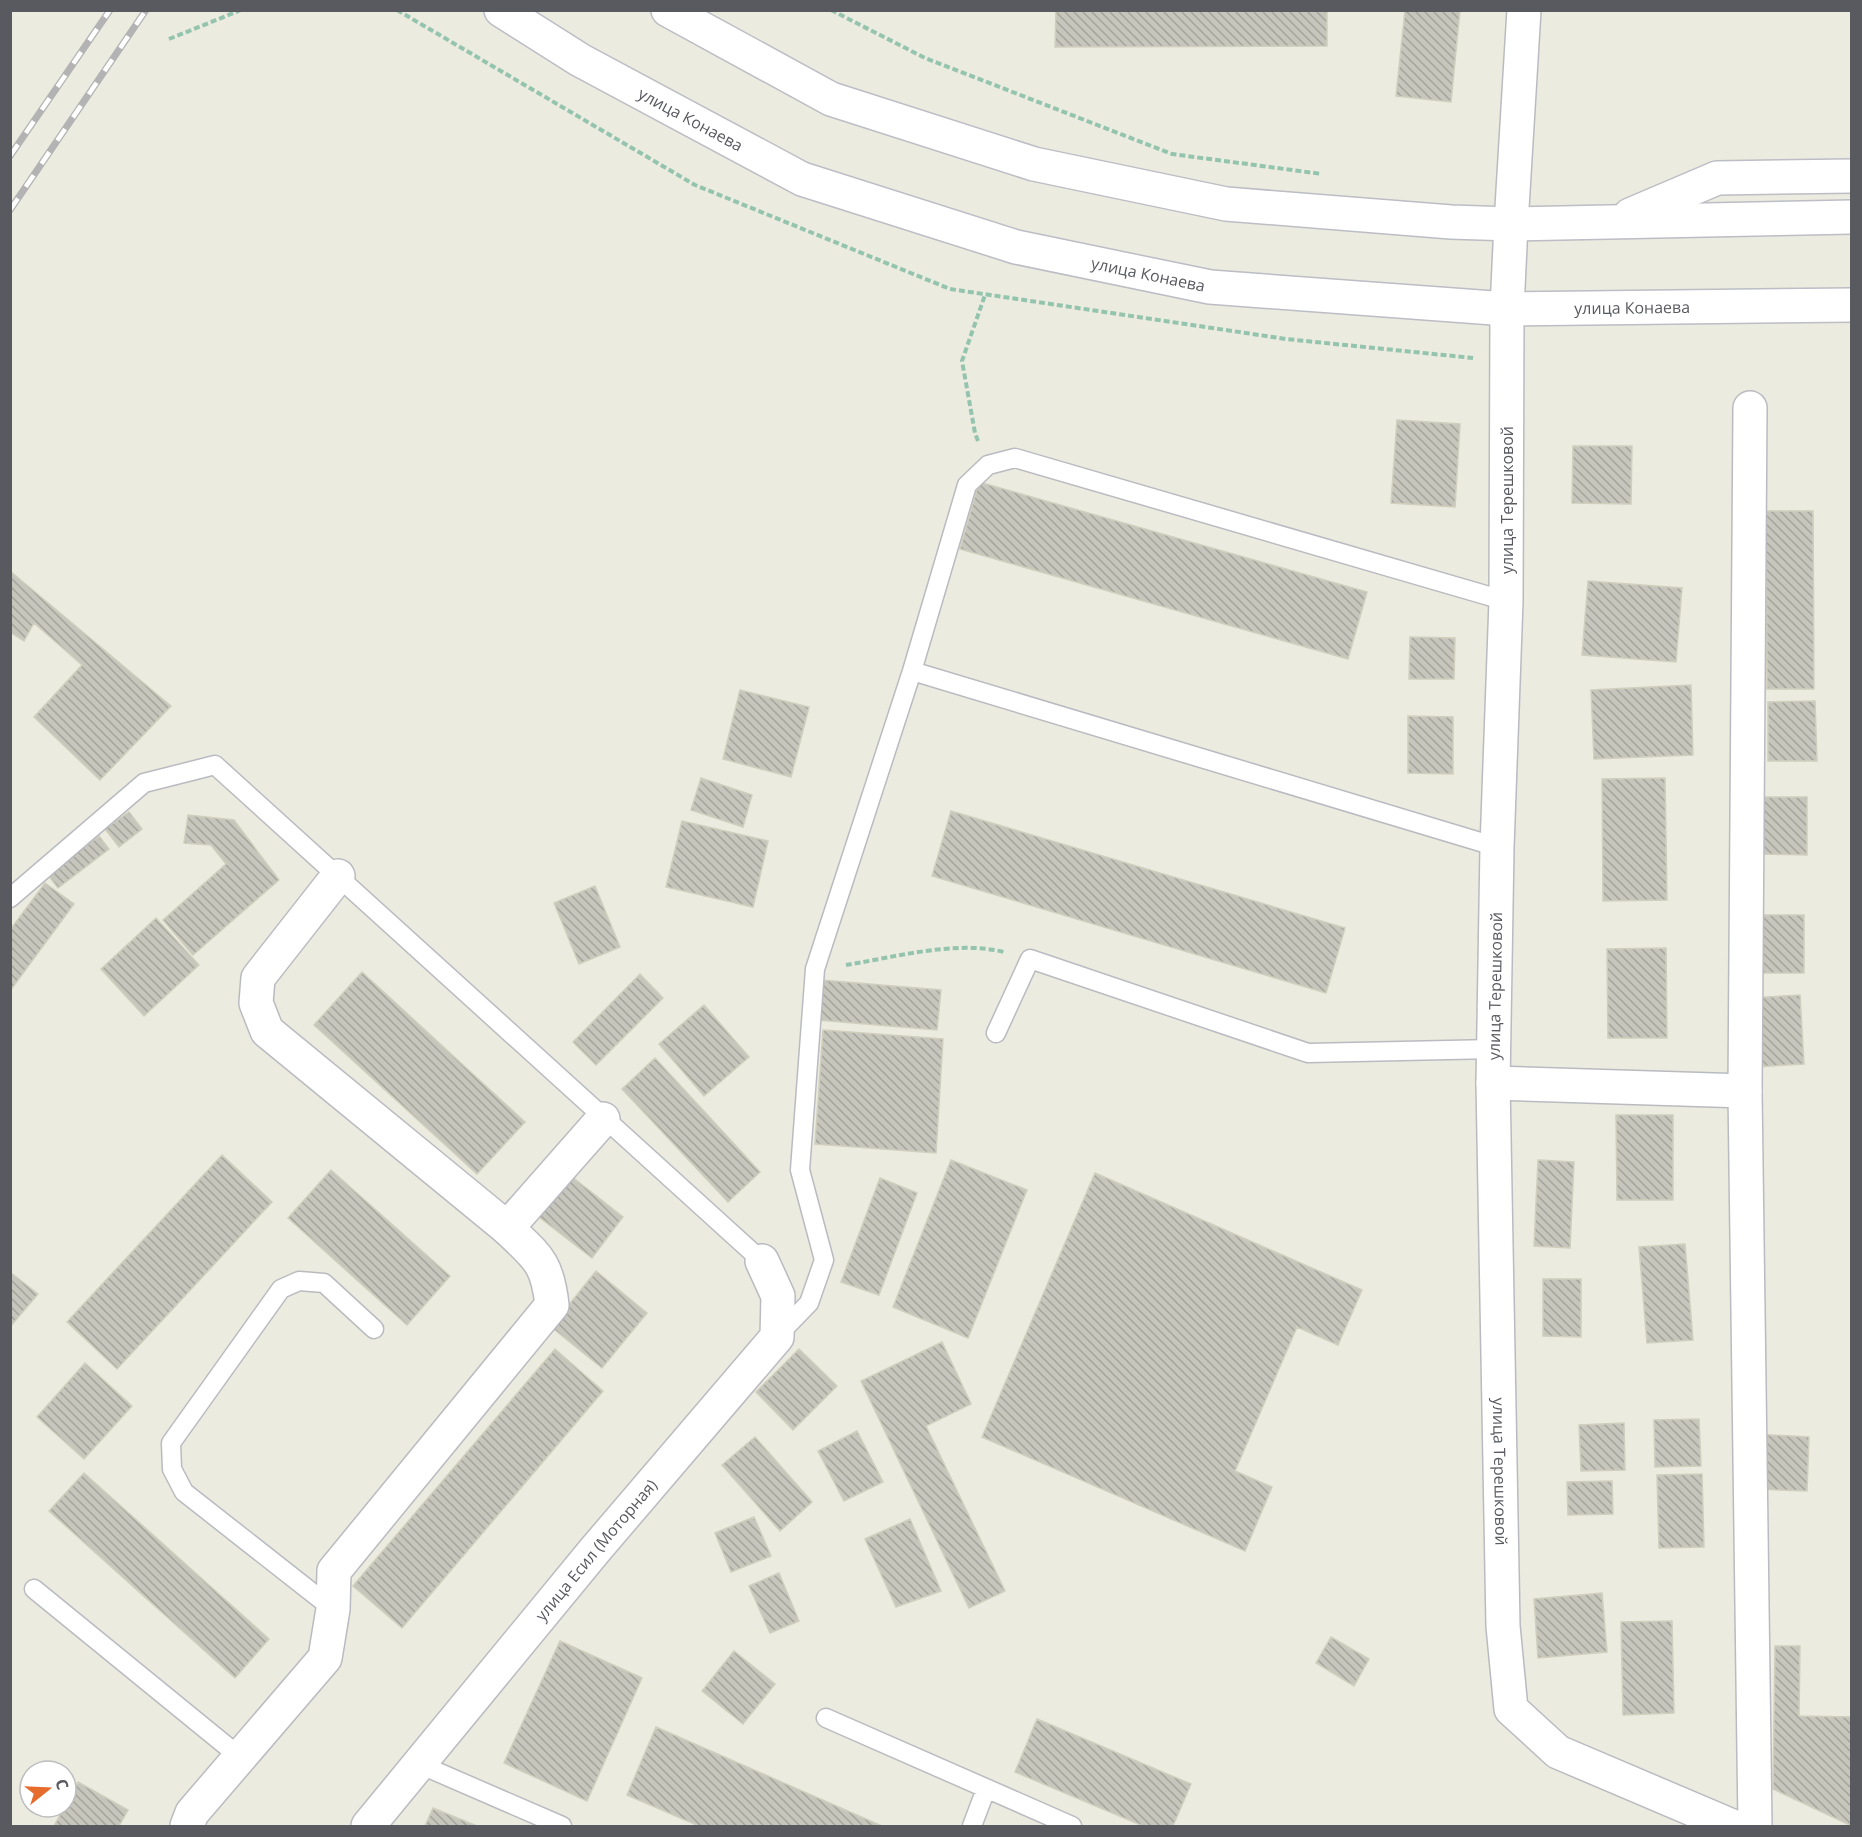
<svg xmlns="http://www.w3.org/2000/svg" width="1862" height="1837" font-family="'Open Sans',sans-serif">
	<defs>
		<pattern id="building-back-hatch" width="6" height="6" patternUnits="userSpaceOnUse" patternTransform="scale(1.5)"><rect width="6" height="6" fill="#c6c6bc"/><path d="M-1 5l2 2M0 0l6 6M5-1l2 2" fill="none" stroke="#a4a49c"/></pattern>
	</defs>
	<rect width="100%" height="100%" fill="#ebebdf"/>
	<path fill="url(#building-back-hatch)" stroke="#d0cfbe" stroke-width="1.5" d="M1056,10H1327V46L1055,47Z
		M1405,10H1460L1451,102L1396,96Z
		M1397,420L1460,424L1455,507L1391,503Z
		M1573,446H1632L1631,504L1572,503Z
		M979,482L1367,592L1348,659L960,549Z
		M1766,511H1813L1814,689H1767Z
		M10,571L171,706L100,780L34,717L82,665L34,623L24,641L10,632Z
		M1588,581L1682,588L1676,662L1582,655Z
		M1410,637L1455,638L1454,679H1409Z
		M1691,685L1693,755L1594,759L1591,690Z
		M740,690L809,707L791,777L723,759Z
		M1815,701L1817,761H1768V702Z
		M1408,716L1453,717V774L1408,773Z
		M701,778L752,795L743,827L691,810Z
		M1665,778L1667,900L1603,901L1602,779Z
		M1762,797H1807V855L1762,854Z
		M951,811L1345,928L1326,993L932,876Z
		M129,812L142,829L119,847L105,829Z
		M188,815L234,820L279,880L193,955L163,920L226,864L211,845L184,843Z
		M682,821L768,841L753,907L666,887Z
		M99,836L109,849L58,888L48,875Z
		M45,883L74,904L10,991V930Z
		M595,886L620,947L579,964L554,903Z
		M1748,915H1804V973H1749Z
		M156,918L199,965L144,1016L101,969Z
		M1666,948L1667,1038H1608L1607,949Z
		M362,972L525,1122L477,1174L314,1025Z
		M640,974L663,998L596,1065L573,1042Z
		M821,980L941,990L937,1030L818,1020Z
		M1800,995L1804,1064L1754,1067L1750,998Z
		M704,1005L749,1057L704,1096L659,1044Z
		M823,1030L943,1039L936,1153L815,1144Z
		M655,1058L760,1172L728,1202L622,1089Z
		M1616,1115H1673V1200H1617Z
		M222,1155L272,1202L117,1369L67,1322Z
		M951,1160L1027,1190L968,1338L893,1307Z
		M1538,1160L1574,1162L1570,1248L1534,1246Z
		M562,1169L623,1217L592,1258L530,1210Z
		M331,1170L450,1276L407,1325L288,1218Z
		M1095,1173L1362,1290L1338,1345L1297,1327L1235,1471L1272,1487L1245,1551L982,1437Z
		M880,1178L917,1193L879,1295L841,1282Z
		M1685,1244L1693,1340L1647,1343L1639,1247Z
		M596,1271L647,1313L602,1368L551,1327Z
		M10,1272L38,1294L10,1327Z
		M1543,1279H1581V1337L1543,1336Z
		M942,1342L971,1404L926,1426L1005,1591L969,1608L861,1381Z
		M555,1349L603,1391L402,1628L353,1586Z
		M799,1349L837,1386L793,1430L756,1392Z
		M85,1363L132,1406L84,1459L37,1417Z
		M1699,1419L1701,1466L1655,1467L1654,1420Z
		M1624,1423L1625,1470L1581,1471L1579,1425Z
		M857,1431L883,1482L844,1501L818,1451Z
		M1755,1434L1809,1437L1807,1491L1752,1489Z
		M755,1437L812,1502L780,1531L722,1465Z
		M84,1473L269,1639L235,1678L49,1511Z
		M1702,1474L1704,1547L1659,1548L1657,1475Z
		M1612,1481L1613,1514L1568,1515L1567,1482Z
		M754,1517L771,1556L731,1572L715,1533Z
		M910,1519L941,1591L896,1607L865,1539Z
		M779,1573L799,1621L770,1633L749,1586Z
		M1602,1593L1607,1652L1538,1658L1534,1599Z
		M1672,1621L1674,1713L1623,1715L1621,1622Z
		M1331,1637L1369,1659L1354,1686L1316,1663Z
		M560,1641L642,1678L587,1801L504,1763Z
		M1775,1646H1800L1799,1716L1852,1717V1826L1773,1789Z
		M734,1651L775,1684L743,1724L702,1691Z
		M1037,1719L1191,1784L1173,1826H1143L1015,1772Z
		M656,1727L882,1826H699L627,1795Z
		M78,1782L128,1810L119,1826H54Z
		M433,1808L477,1826H425Z"/>
	<g fill="none" stroke-linecap="round" stroke-linejoin="round">
		<g stroke="#babbc1" stroke-width="21">
			<path id="service" d="M912,671L1497,847
				M10,898L144,783L215,765L762,1261
				M996,1033L1030,959L1308,1053L1495,1049
				M777,1336L809,1303L824,1260L800,1170L815,969L912,671L967,485L988,465L1015,458L1506,601
				M34,1589L240,1757
				M333,1609L184,1492L172,1469L171,1443L281,1289L299,1281L324,1283L374,1329
				M826,1718L1072,1826
				M419,1764L562,1826
				M972,1826L986,1789"/>
		</g>
		<g stroke="#babbc1" stroke-width="36">
			<g id="minor">
				<path d="M1511,224L1524,10"/>
				<path d="M1750,408L1745,1091L1755,1826"/>
				<path d="M1493,1083L1745,1091"/>
				<path d="M507,1228L603,1119"/>
				<path d="M187,1826L192,1813L325,1658L333,1609L334,1571L552,1305C547,1261 537,1257 507,1228L267,1031L256,1003L258,978L338,876"/>
				<path id="s1" d="M368,1826L595,1550L777,1337L778,1296L762,1261"/>
			</g>
		</g>
		<g stroke="#babbc1" stroke-width="36">
			<g id="tertiary">
				<path id="s2" d="M1511,224L1507,309L1506,601L1497,847L1493,1083L1503,1626L1511,1709L1558,1752L1732,1826"/>
			</g>
		</g>
		<g stroke="#bcbdc5" stroke-width="36">
			<g id="secondary">
				<path id="s3" d="M501,10L580,60L802,179L1016,247L1210,287L1507,309L1852,305"/>
				<path d="M668,10L831,99L1034,164L1226,204L1451,222L1511,224L1852,217"/>
				<path d="M1630,215L1717,178L1852,176"/>
			</g>
		</g>
		<path stroke="#95c4ae" stroke-width="4" stroke-dasharray="6 3" stroke-linecap="butt" d="M397,10L695,185L950,289L1286,339L1473,358
			M831,10L925,58L1172,154L1322,174
			M169,39L241,10
			M978,441L975,433L962,361L985,295
			M846,965C896,957 955,940 1004,952"/>
		<use href="#service" stroke="#fff" stroke-width="18"/>
		<use href="#minor" stroke="#fff" stroke-width="33"/>
		<use href="#tertiary" stroke="#fff" stroke-width="33"/>
		<use href="#secondary" stroke="#fff" stroke-width="33"/>
		<g stroke="#b3b3b4" stroke-width="7">
			<path id="rail" d="M10,156L110,10
				M10,210L146,10"/>
		</g>
		<use href="#rail" stroke="#fff" stroke-width="4.5" stroke-dasharray="14" stroke-linecap="butt"/>
	</g>
	<g text-anchor="middle" stroke-width="6" stroke-linejoin="round" paint-order="stroke">
		<g font-size="16" fill="#585a60" stroke="#fff">
			<text dy="6" stroke="none"><textPath href="#s3" startOffset="219">улица Конаева</textPath></text>
			<text dy="6" stroke="none"><textPath href="#s3" startOffset="705">улица Конаева</textPath></text>
			<text dy="6" stroke="none"><textPath href="#s3" startOffset="1191">улица Конаева</textPath></text>
			<text transform="translate(1507 500) rotate(-90)" y="6">улица Терешковой</text>
			<text transform="translate(1495 986) rotate(-89)" y="6">улица Терешковой</text>
			<text dy="6" stroke="none"><textPath href="#s2" startOffset="1248">улица Терешковой</textPath></text>
			<text dy="6" stroke="none"><textPath href="#s1" startOffset="358">улица Есил (Моторная)</textPath></text>
		</g>
	</g>
	<rect width="1862" height="1837" fill="none" stroke="#585a60" stroke-width="24"/>
	<g transform="translate(48 1789) rotate(72)"><circle r="28" fill="#ffffff" stroke="#bcbdbf" stroke-width="1.5"/>
	<path d="M0-4.5L10 22L0 15L-10 22Z" fill="#e56c2c"/>
	<text y="-9" font-size="16" font-weight="bold" text-anchor="middle" fill="#585a60">С</text>
	</g>
</svg>
